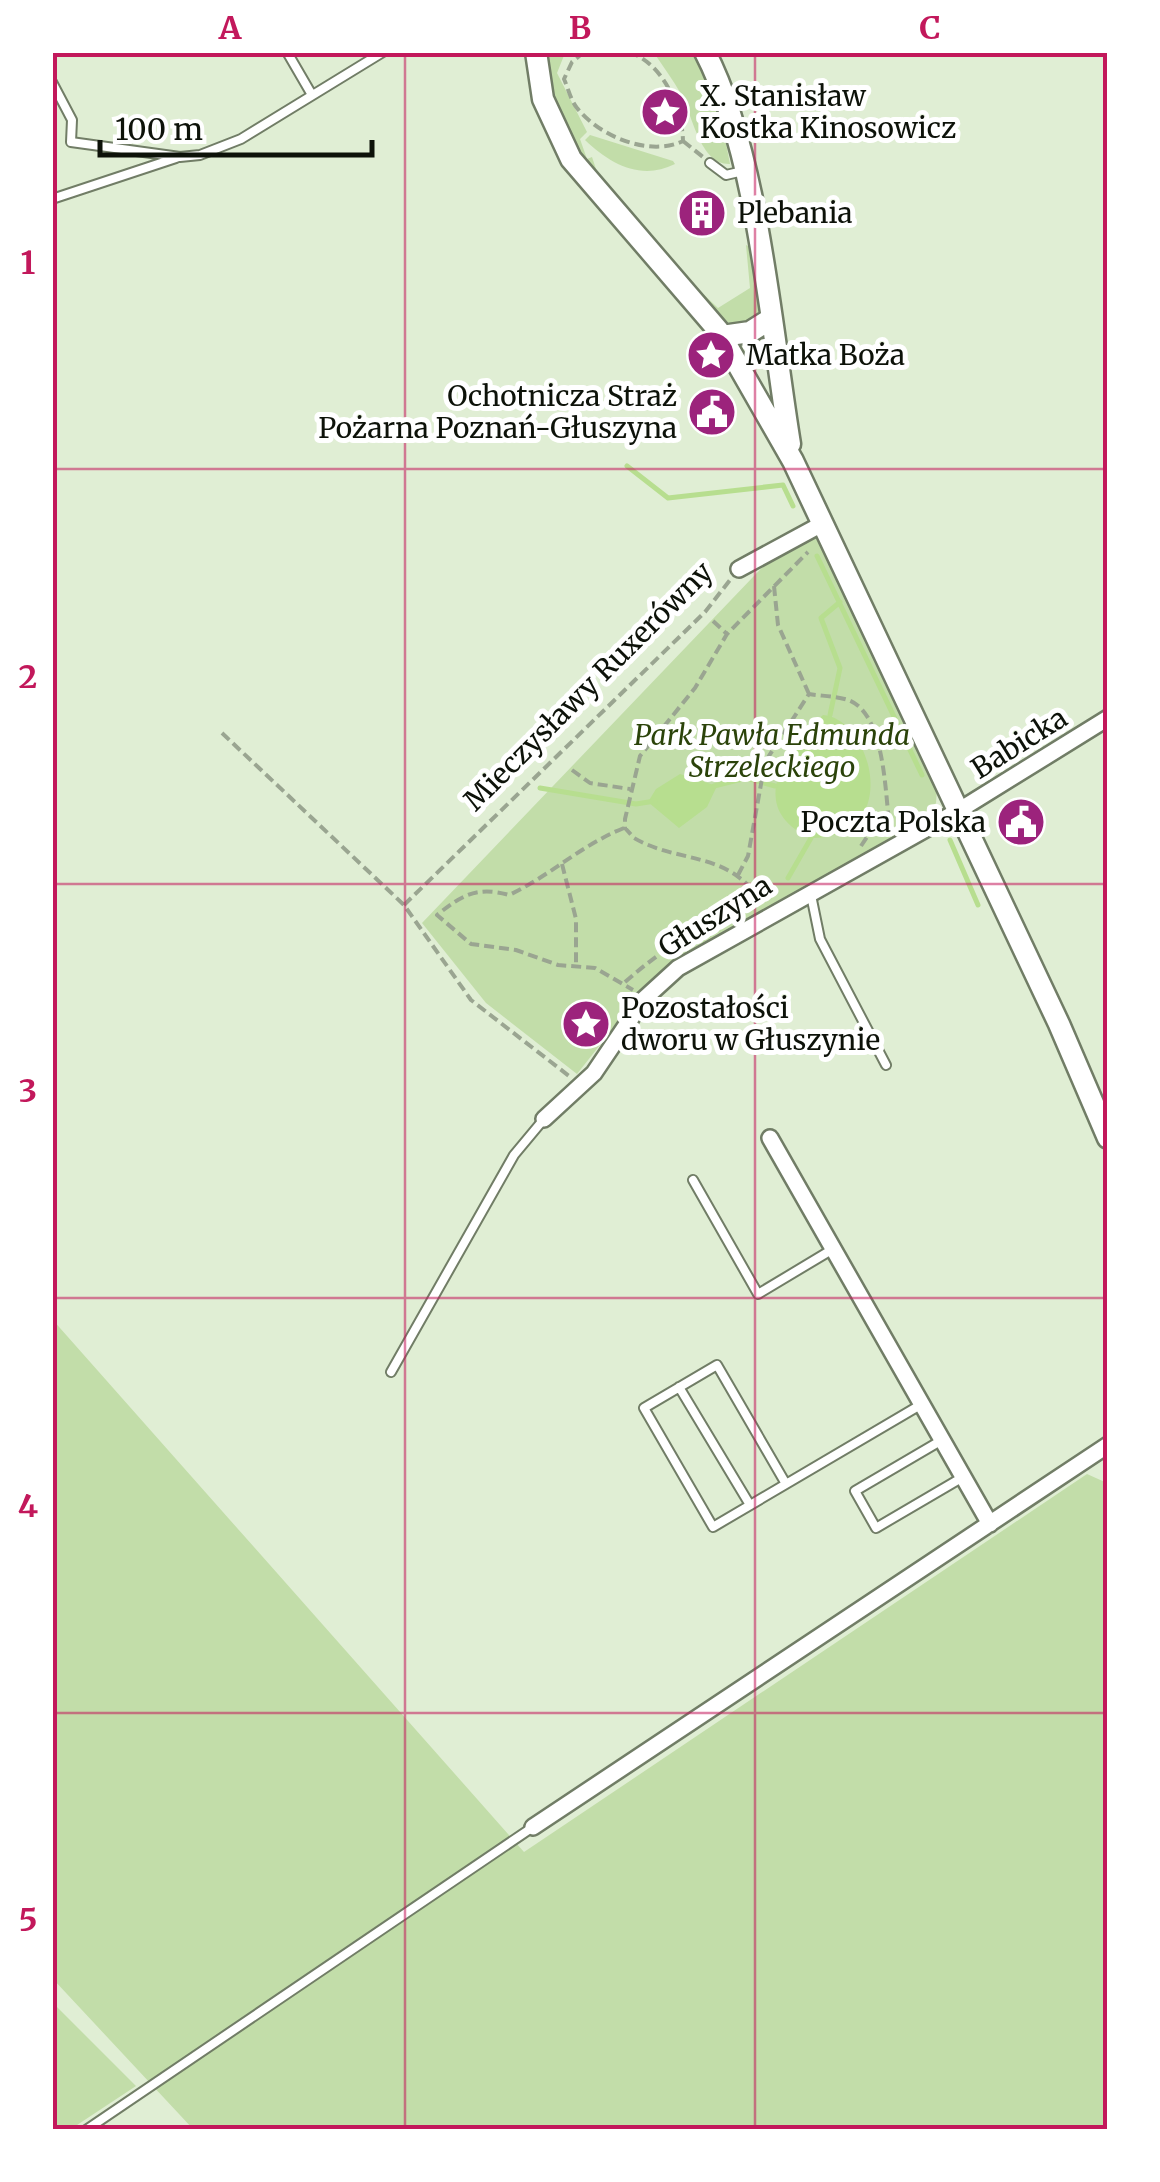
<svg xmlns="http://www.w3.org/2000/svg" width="1160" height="2182" font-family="Merriweather,serif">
	<rect width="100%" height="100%" fill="#e0eed4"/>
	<path fill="#c2dda9" d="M543,53H565L557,73L587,132L580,139L587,159L592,157L597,172L664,257L718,308L750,288L746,245L752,248L762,308L747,324L734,328L721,316L717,319C645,242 557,163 543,53Z
		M654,53H699L716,92L730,164C700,165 693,116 681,94C673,80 663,66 654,53Z
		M590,135L673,161L675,164C641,181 610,164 585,140Z
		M815,531L937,789L936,803L924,820L675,963L642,992L577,1074L486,1003L422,923L773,556Z
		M52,1319L524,1852L1087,1474L1107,1483V2129H193L53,1979Z
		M53,2003L136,2086L71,2129H53Z"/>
	<path fill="#b7de8f" d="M823,715C871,718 905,838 811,838C745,809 784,750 823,715Z
		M680,774L717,786L707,807L679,828L648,802L656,789Z"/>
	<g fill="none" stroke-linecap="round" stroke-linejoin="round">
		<path stroke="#b7de8f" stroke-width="5" d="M627,466L668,498L783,485L793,506
			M817,556L922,775
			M830,715L840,668L821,618L840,602
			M714,786L746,778L775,786
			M540,788L636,804L655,801
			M950,840L978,905
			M788,878L811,838"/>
		<g stroke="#717d66" stroke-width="12">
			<path id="service" d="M287,52L312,95
				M52,82L72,120L71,142L180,157L200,155L241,139L383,52
				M710,163L726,175L743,171
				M52,199L176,158
				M811,895L820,939L886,1065
				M693,1180L758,1294L833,1249
				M391,1372L514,1155L544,1119
				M679,1387L750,1505
				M942,1440L855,1491L876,1528L963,1477
				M786,1484L717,1365L644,1408L713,1527L922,1404
				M86,2130L533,1827"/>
		</g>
		<g stroke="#717d66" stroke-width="20">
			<path id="minor" d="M739,569L822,524
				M544,1119L594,1073L644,999L678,968L958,811L1108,718
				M770,1138L990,1524
				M533,1827L1108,1445"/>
		</g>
		<g stroke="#717d66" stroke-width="25">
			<path id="tertiary" d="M536,52L543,99L571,159L718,330L793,461L1059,1024L1108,1138
				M705,52C758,154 771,328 790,444
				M722,336L750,332L769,320"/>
		</g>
		<path stroke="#9aa591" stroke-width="4" stroke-dasharray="10 5" stroke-linecap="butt" d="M584,52L572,62L564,79C568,88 571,101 577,108C600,137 650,157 683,141
			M629,52C664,64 682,108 683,141
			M683,141L703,157
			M774,586L778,625L809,694
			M713,621L727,634
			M222,733L404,905L471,1000L569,1076
			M572,770L590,783L630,789
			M624,828C581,845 550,876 509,895C477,886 462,895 437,915L471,944L516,950L558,965L595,968L633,990
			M861,846L875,825L888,818
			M562,864L576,919V967
			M738,875L748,856L765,762L809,694C821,696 836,696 848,700C886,713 885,797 890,830
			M761,901C727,850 679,864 634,838L625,828V819L640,756L695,688L727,634L808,552
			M404,905L705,612L730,580
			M625,982C666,946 706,921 757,903"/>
		<use href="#service" stroke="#fff" stroke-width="8"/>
		<use href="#minor" stroke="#fff" stroke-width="15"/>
		<use href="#tertiary" stroke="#fff" stroke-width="20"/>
	</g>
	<path fill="none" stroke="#c2185b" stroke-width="2.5" stroke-opacity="0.55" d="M405,52V2130M755,52V2130M52,469H1108M52,884H1108M52,1298H1108M52,1713H1108"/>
	<defs>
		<g id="sight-disc" transform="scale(2.5)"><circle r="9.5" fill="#9c237c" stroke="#fff"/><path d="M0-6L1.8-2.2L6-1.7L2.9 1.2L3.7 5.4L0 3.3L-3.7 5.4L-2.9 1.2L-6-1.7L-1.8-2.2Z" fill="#fff"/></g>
		<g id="building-disc" transform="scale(2.5)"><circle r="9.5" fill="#9c237c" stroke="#fff"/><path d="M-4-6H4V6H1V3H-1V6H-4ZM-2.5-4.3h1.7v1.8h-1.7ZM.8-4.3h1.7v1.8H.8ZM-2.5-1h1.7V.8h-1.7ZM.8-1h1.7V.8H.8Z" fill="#fff"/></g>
		<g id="civic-disc" transform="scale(2.5)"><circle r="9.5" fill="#9c237c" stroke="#fff"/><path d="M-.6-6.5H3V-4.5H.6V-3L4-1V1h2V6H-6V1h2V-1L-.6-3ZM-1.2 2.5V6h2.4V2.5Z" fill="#fff"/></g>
	</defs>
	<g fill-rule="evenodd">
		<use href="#sight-disc" x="665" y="112"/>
		<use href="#building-disc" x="702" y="213"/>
		<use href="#sight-disc" x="711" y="355"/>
		<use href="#civic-disc" x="712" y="412"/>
		<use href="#civic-disc" x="1021" y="822"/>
		<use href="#sight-disc" x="586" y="1024"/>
	</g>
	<g text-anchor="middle" stroke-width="10" stroke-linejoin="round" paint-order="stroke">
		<g font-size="28" fill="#0d1209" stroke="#fff" text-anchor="start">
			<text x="700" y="106">X. Stanisław<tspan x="700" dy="32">Kostka Kinosowicz</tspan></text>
			<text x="737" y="223">Plebania</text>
			<text x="746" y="365">Matka Boża</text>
			<text x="677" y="406" text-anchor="end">Ochotnicza Straż<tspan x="677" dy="32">Pożarna Poznań-Głuszyna</tspan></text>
			<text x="986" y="832" text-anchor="end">Poczta Polska</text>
			<text x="621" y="1018">Pozostałości<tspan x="621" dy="32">dworu w Głuszynie</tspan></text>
		</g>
		<g font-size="28" fill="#0d1209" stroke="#fff">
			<text transform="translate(588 686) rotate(-45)" y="10">Mieczysławy Ruxerówny</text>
			<text transform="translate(1019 743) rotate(-32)" y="10">Babicka</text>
			<text transform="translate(715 916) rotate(-32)" y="10">Głuszyna</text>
		</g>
		<g font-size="28" font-style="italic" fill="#2b430a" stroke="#fff">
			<text x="772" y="745">Park Pawła Edmunda<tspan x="772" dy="32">Strzeleckiego</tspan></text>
		</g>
	</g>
	<rect width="1160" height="2182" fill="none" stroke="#ffffff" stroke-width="110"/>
	<path d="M100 140v15h272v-15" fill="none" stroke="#0d1209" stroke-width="5"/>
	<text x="115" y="140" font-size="30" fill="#0d1209" stroke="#ffffff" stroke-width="8" paint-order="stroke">100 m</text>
	<rect x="55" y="55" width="1050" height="2072" fill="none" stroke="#c2185b" stroke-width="4"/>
	<g font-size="32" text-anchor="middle" font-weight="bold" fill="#c2185b">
		<text x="230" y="39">A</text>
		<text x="580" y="39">B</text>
		<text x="930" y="39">C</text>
		<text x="28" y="274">1</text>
		<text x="28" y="688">2</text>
		<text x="28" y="1102">3</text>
		<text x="28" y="1517">4</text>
		<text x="28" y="1931">5</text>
	</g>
</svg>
